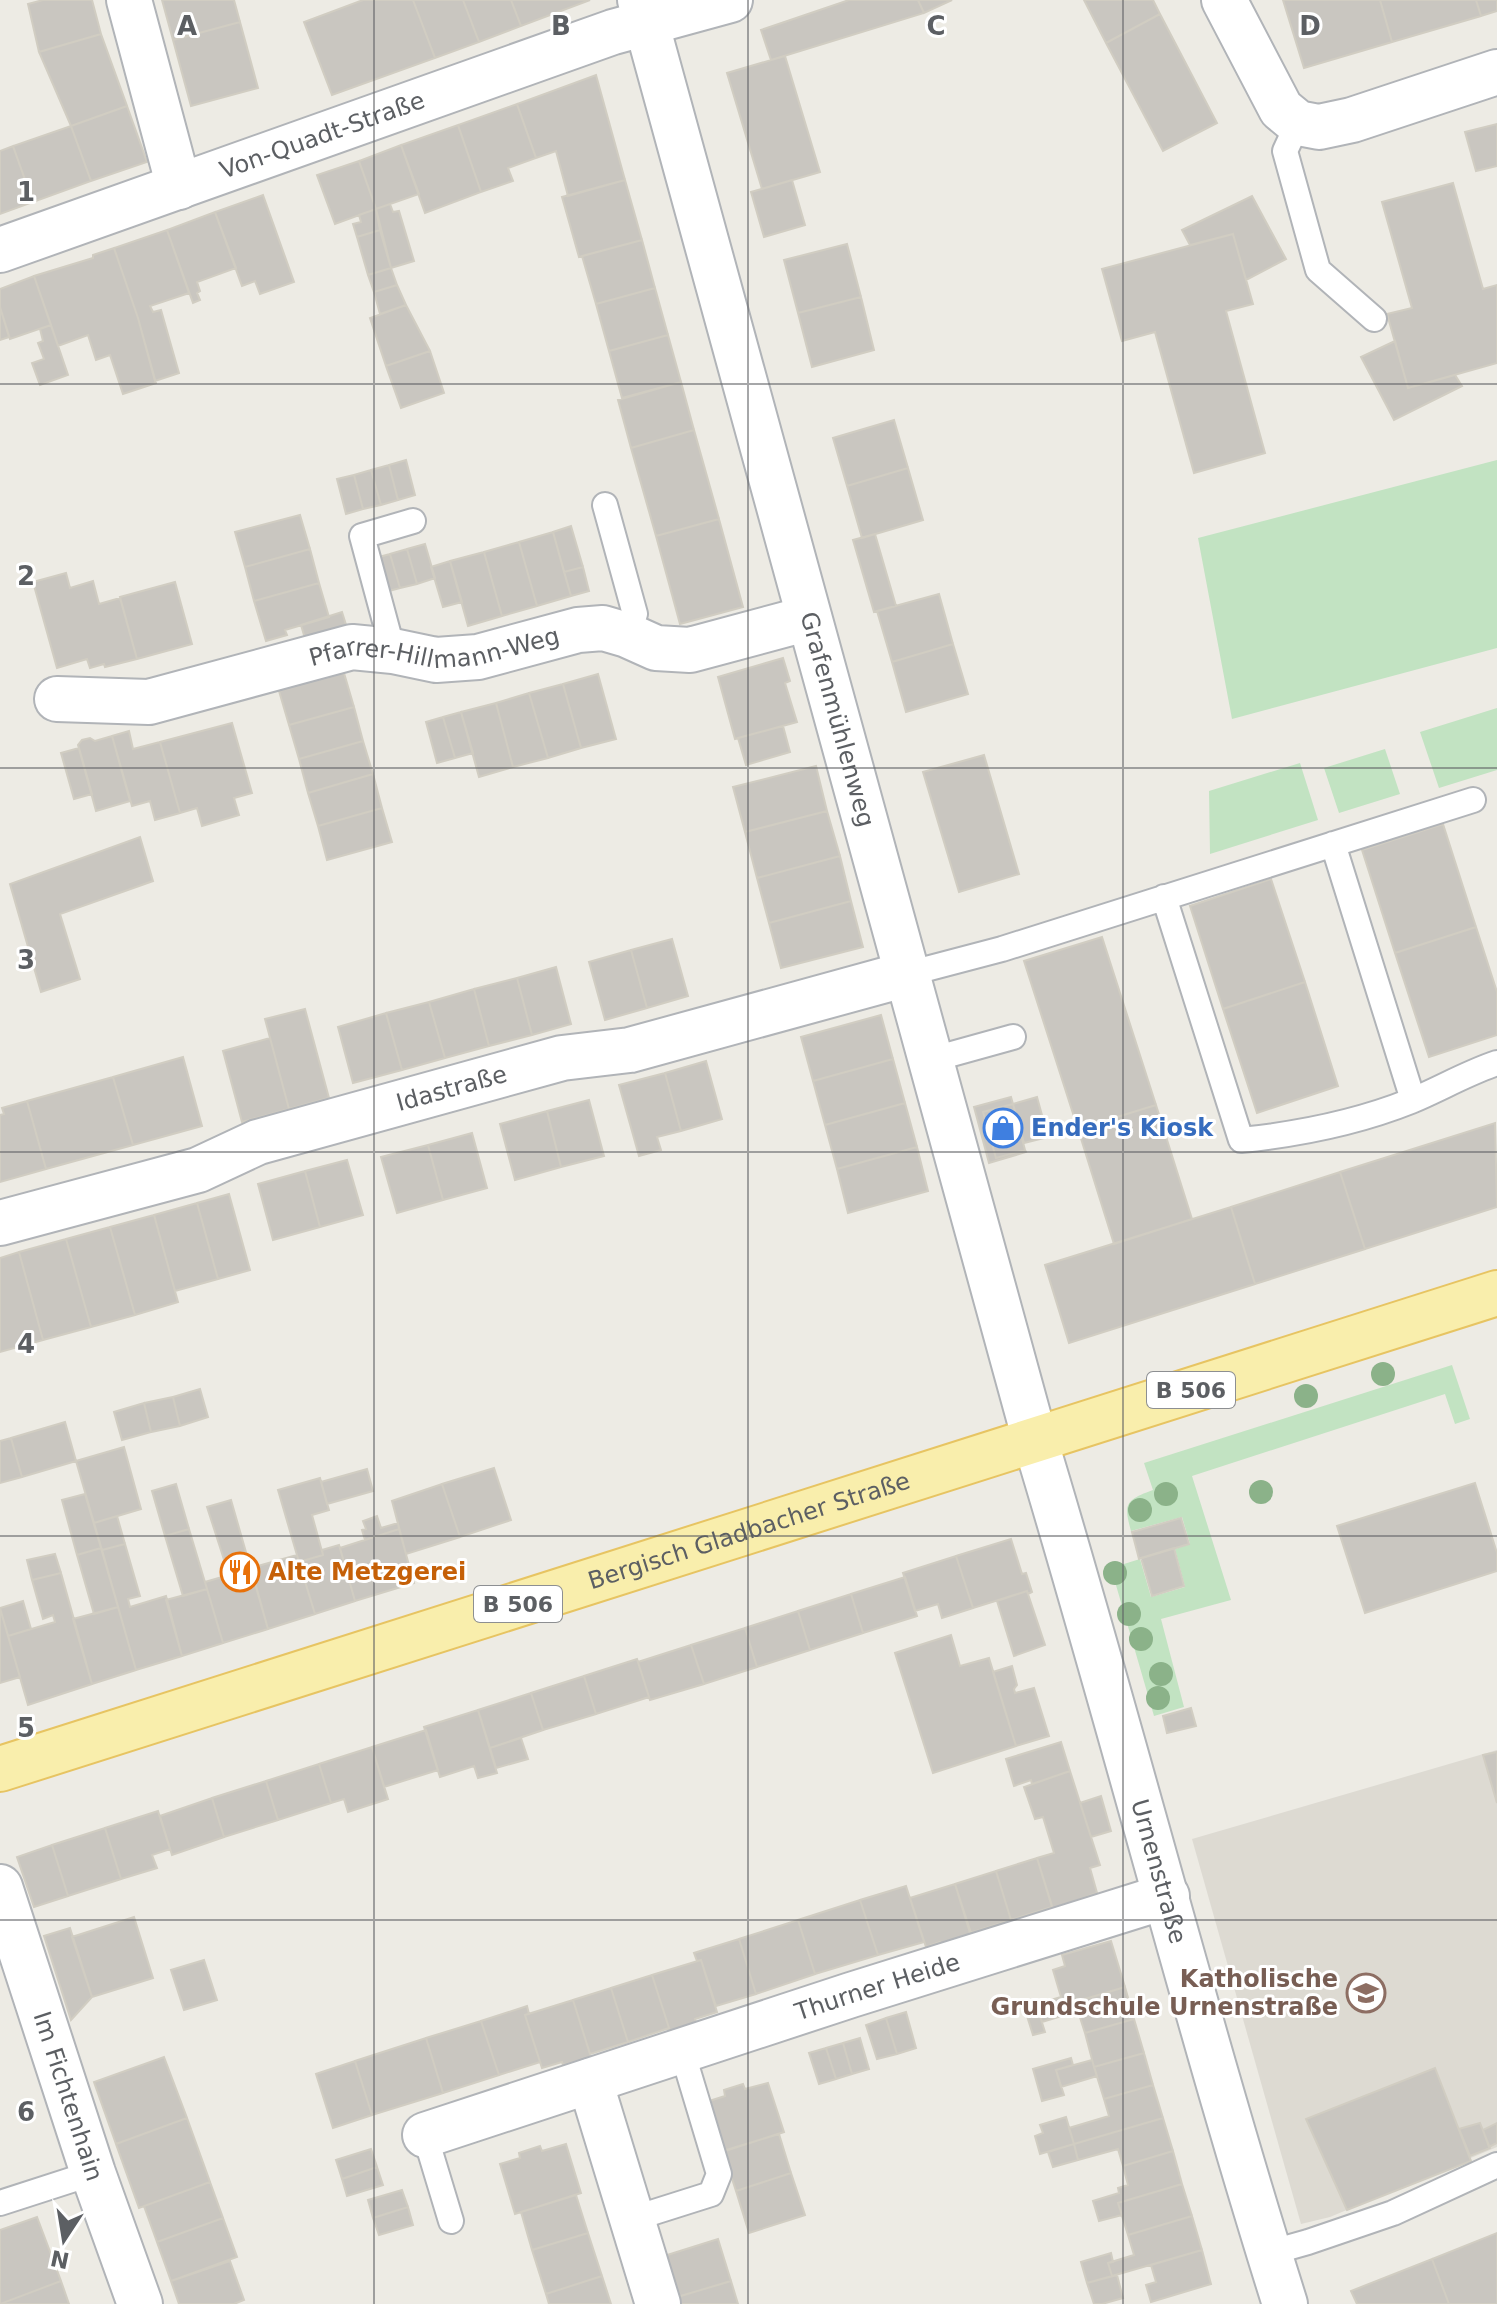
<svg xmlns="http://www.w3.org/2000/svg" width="1497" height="2304" font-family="'DejaVu Sans',sans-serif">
	<rect width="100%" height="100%" fill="#edebe4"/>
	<path fill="#dddad2" d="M1497,1750V2147L1330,2217L1301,2224L1192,1839Z"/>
	<path fill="#c2e3c2" d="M1497,460V648L1232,719L1198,538Z
		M1497,708V770L1439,788L1420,732Z
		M1385,749L1400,794L1339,813L1324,768Z
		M1300,763L1318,820L1210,854L1209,791Z
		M1452,1365L1470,1419L1455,1424L1445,1394L1192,1476L1231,1600L1161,1619L1184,1707L1154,1716L1111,1568L1140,1559L1151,1597L1185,1587L1175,1549L1190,1544L1182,1517L1131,1531C1123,1503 1126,1500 1153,1490L1144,1463Z"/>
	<path fill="#c9c6c0" stroke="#d1cdc2" stroke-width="2" d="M43,0H92L101,34L39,52L28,4Z
		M162,0H234L240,22L173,40Z
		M363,0H413L435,58L332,95L304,22Z
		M413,0H463L479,42L435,58Z
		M463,0H511L521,26L479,42Z
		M511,0H590L521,26Z
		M849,0H918L924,13L771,60L761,30Z
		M918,0H952L924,13Z
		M1084,0H1153L1160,14L1106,43Z
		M1283,0H1380L1392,42L1304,68Z
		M1380,0H1476L1481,16L1392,42Z
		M1476,0H1497V11L1481,16Z
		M1160,14L1217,123L1163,151L1106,43Z
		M240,22L258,88L191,106L173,40Z
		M101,34L127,106L71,126L39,52Z
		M785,56L820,172L762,189L727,73Z
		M596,75L625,180L568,196L556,151L536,158L517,104Z
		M517,104L536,158L508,168L513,181L481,192L458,125Z
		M127,106L147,162L91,181L71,126Z
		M1497,124V166L1476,171L1465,132Z
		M458,125L481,192L425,213L401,145Z
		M71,126L91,181L33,202L13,146Z
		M401,145L419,194L376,209L359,161Z
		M13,146L33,202L0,214V151Z
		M359,161L376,209L335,224L317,175Z
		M625,180L642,240L579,257L562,197Z
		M792,180L805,225L764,237L751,192Z
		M1453,183L1483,289L1497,285V363L1408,388L1387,314L1412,308L1382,202Z
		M263,195L294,282L260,294L255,281L242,286L215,212Z
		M1252,196L1286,259L1246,280L1233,234L1190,245L1182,230Z
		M390,204L393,212L399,211L414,261L391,268L376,209Z
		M376,209L380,230L357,237L353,224L361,222L359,215Z
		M215,212L236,268L197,282L200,291L197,293L200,300L193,303L167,230Z
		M167,230L189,293L150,306L153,312L161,310L179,373L155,381L138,318L114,248Z
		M380,230L391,268L368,275L357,237Z
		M1233,234L1253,304L1226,311L1265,453L1194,473L1155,332L1122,341L1102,269Z
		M642,240L655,288L596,304L582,256Z
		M847,244L861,297L798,313L784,260Z
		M114,248L138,318L156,383L123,394L110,355L96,360L88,335L58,346L34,276L93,258V255Z
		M391,268L397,285L374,292L368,275Z
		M34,276L51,325L10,339L0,307V289Z
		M397,285L406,305L380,314L374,292Z
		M655,288L668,335L609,351L596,304Z
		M861,297L874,350L812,367L798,313Z
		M406,305L430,351L386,366L370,318Z
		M0,307L9,337L0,340Z
		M51,325L68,375L40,385L32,363L44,359L38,343L43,341L40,329Z
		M668,335L681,382L622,398L609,351Z
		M1395,341L1408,388L1455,375L1462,386L1394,420L1361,357Z
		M430,351L444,393L401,408L386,366Z
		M681,382L694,430L631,448L618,400Z
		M894,420L908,468L847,486L833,438Z
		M694,430L719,519L656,536L631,448Z
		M406,460L415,495L398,500L389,465Z
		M389,465L398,500L381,505L371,470Z
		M908,468L923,520L862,538L847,486Z
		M371,470L381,505L363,509L354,475Z
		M354,475L363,509L346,514L337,479Z
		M300,515L310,549L245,567L235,532Z
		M719,519L743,607L680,624L656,536Z
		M571,526L583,567L564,572L553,532Z
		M553,532L571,596L537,606L519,542Z
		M875,534L896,606L874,612L853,540Z
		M519,542L537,606L502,616L484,552Z
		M425,544L435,578L417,584L407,549Z
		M310,549L319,583L254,601L245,567Z
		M407,549L417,584L400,588L390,554Z
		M484,552L502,616L468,626L450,561Z
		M390,554L400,588L389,591L379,557Z
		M450,561L462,602L443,607L431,567Z
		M583,567L589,591L571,596L564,572Z
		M66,573L70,588L93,581L99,604L120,598L137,659L105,667L104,664L90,668L87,659L57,668L33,582Z
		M175,582L192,644L137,659L120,597Z
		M319,583L329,617L285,630L287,635L266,641L254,601Z
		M939,594L953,644L892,662L877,611Z
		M342,612L348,631L306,642L301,625Z
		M953,644L968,694L906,712L892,662Z
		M783,658L790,681L785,683L797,722L735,739L718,677Z
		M344,673L354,707L289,725L279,691Z
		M598,674L616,739L581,748L563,684Z
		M563,684L581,748L548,758L529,693Z
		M529,693L548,758L513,767L496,703Z
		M496,703L513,767L479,777L461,712Z
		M354,707L363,741L299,759L289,725Z
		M461,712L473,753L455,758L443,717Z
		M443,717L455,758L437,763L426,722Z
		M232,723L252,793L234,798L239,815L202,826L197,808L180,813L160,742Z
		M783,726L790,752L746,765L738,738Z
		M129,731L133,749L160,742L180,813L155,820L150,801L132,806L112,736Z
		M112,736L130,801L96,811L78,745L82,740L90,738L95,741Z
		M363,741L373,774L308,793L299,759Z
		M79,748L92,794L74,799L61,753Z
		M984,755L1019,874L959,892L923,772Z
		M816,766L827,811L745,832L733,787Z
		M373,774L382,808L318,826L308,793Z
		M382,808L392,842L327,860L318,826Z
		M827,811L840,856L757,878L745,832Z
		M1443,824L1476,927L1395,953L1362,850Z
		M140,837L153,881L60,914L80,979L41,992L10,884Z
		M840,856L851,901L769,923L757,878Z
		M1271,879L1305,982L1223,1009L1190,906Z
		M851,901L863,947L781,968L769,923Z
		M1476,927L1497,992V1035L1429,1057L1395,953Z
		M1102,937L1156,1105L1078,1129L1024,961Z
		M672,939L688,996L647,1008L631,950Z
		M631,950L647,1008L605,1020L589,962Z
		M556,967L571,1024L532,1035L517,978Z
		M517,978L532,1035L489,1046L474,989Z
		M1305,982L1338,1086L1257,1113L1223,1009Z
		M474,989L489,1046L445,1058L429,1002Z
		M429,1002L445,1058L402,1070L386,1013Z
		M305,1009L329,1098L289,1109L265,1019Z
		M386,1013L402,1070L353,1083L338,1027Z
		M881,1015L893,1059L813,1081L801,1037Z
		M270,1038L289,1109L242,1122L223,1051Z
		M183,1057L202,1126L133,1145L113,1077Z
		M893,1059L905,1103L825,1125L813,1081Z
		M706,1061L722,1119L681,1131L665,1073Z
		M665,1073L681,1131L657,1137L661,1150L639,1156L619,1085Z
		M113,1077L133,1145L46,1169L27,1101Z
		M1011,1097L1013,1104L983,1112L996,1158L1025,1150L1026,1152L989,1163L974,1107Z
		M1037,1097L1048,1137L1024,1143L1013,1104Z
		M589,1100L604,1156L561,1167L547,1111Z
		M27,1101L46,1169L0,1182V1115L4,1114L2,1108Z
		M905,1103L917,1147L837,1169L825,1125Z
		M1013,1104L1025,1150L996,1158L983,1112Z
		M1156,1105L1192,1219L1114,1244L1078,1129Z
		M547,1111L561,1167L515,1180L500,1124Z
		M1495,1123L1497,1207L1365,1249L1340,1172Z
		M472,1133L487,1188L443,1200L428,1145Z
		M428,1145L443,1200L397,1213L381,1157Z
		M917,1147L928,1191L848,1213L837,1169Z
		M347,1160L363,1215L320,1227L305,1171Z
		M305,1171L320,1227L273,1240L258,1184Z
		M1340,1172L1365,1249L1255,1284L1231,1207Z
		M229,1194L250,1270L218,1279L197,1203Z
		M197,1203L218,1279L175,1291L154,1215Z
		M1231,1207L1255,1284L1069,1343L1045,1265Z
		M154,1215L178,1302L135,1315L110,1227Z
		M110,1227L135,1315L91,1327L66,1239Z
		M66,1239L91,1327L43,1340L19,1252Z
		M19,1252L43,1340L0,1352V1258Z
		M200,1389L208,1417L180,1426L173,1397Z
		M173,1397L180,1426L151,1432L144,1403Z
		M144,1403L151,1432L122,1440L114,1412Z
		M65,1422L76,1461L22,1477L11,1438Z
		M11,1438L22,1477L0,1483V1441Z
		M124,1447L141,1509L94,1523L76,1461Z
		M494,1468L511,1520L460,1537L442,1484Z
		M367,1469L373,1491L327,1504L321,1482Z
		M320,1478L329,1510L312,1515L323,1555L299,1562L278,1490Z
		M1475,1483L1497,1553V1571L1365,1613L1337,1526Z
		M176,1484L189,1529L165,1536L152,1491Z
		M442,1484L460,1537L406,1554L392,1501Z
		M85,1494L101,1548L77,1555L62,1500Z
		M231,1500L268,1629L223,1643L205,1582L229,1575L207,1507Z
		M117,1516L125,1544L102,1550L94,1523Z
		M377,1516L381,1528L398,1523L399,1529L365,1540L362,1530L366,1529L363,1521Z
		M1181,1518L1189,1544L1139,1559L1132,1532Z
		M189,1529L207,1589L183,1596L165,1536Z
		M399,1529L414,1583L355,1601L340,1548Z
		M1011,1539L1022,1574L1026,1573L1032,1592L1028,1594L1027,1591L973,1608L956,1556Z
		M125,1544L140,1596L128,1599L130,1607L166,1596L182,1656L136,1670L102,1550Z
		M339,1545L355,1601L315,1614L299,1562L323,1555L322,1550Z
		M101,1548L118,1607L94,1614L77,1555Z
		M1174,1548L1184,1586L1152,1596L1141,1558Z
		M55,1554L61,1573L32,1580L27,1560Z
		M297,1555L315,1614L268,1629L251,1568Z
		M956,1556L973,1608L942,1618L938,1604L915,1611L903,1573Z
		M61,1573L92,1684L28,1705L8,1636L55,1622L53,1615L43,1619L32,1580Z
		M905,1577L917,1616L863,1633L851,1594Z
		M207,1589L223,1643L182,1656L166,1600Z
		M1027,1591L1045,1645L1014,1656L997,1601Z
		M851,1594L863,1633L810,1650L798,1611Z
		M23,1601L31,1629L8,1636L0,1608Z
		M118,1607L136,1670L92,1684L73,1619Z
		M0,1608L20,1677L0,1683Z
		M798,1611L810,1650L757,1667L745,1628Z
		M745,1628L757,1667L704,1684L691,1645Z
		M951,1635L960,1666L989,1658L1016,1746L933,1773L895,1653Z
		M691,1645L704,1684L650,1700L638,1662Z
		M637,1659L649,1697L596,1714L584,1676Z
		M1012,1666L1017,1685L1014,1689L1015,1693L1034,1688L1049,1736L1016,1746L993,1672Z
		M584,1676L596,1714L543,1730L531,1693Z
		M531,1693L543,1730L490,1748L478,1710Z
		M1191,1708L1196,1726L1167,1733L1163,1716Z
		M478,1710L497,1773L478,1778L474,1766L440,1777L424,1727Z
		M426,1730L438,1770L384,1787L372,1747Z
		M521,1738L528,1759L496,1768L490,1748Z
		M1061,1742L1070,1771L1032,1784L1031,1780L1014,1786L1006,1759Z
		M372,1747L388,1799L348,1812L344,1799L331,1803L319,1764Z
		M1497,1752V1803L1483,1755Z
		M319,1764L331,1803L278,1820L266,1781Z
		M1070,1771L1100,1865L1090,1868L1097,1893L1053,1909L1037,1858L1054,1853L1043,1817L1035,1819L1024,1787Z
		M266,1781L278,1820L224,1837L212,1798Z
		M1101,1796L1111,1831L1091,1837L1080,1803Z
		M212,1798L224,1837L172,1855L160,1816Z
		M158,1811L170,1849L152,1855L157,1868L121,1879L105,1828Z
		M105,1828L121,1879L68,1896L52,1845Z
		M52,1845L68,1896L34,1907L17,1857Z
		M1037,1858L1052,1907L1011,1920L996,1871Z
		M996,1871L1011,1920L970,1933L955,1884Z
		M955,1884L972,1936L941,1946L940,1942L926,1947L910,1898Z
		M906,1886L924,1942L878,1955L860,1900Z
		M860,1900L878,1955L815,1974L798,1920Z
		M134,1917L153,1978L92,1997L72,1937Z
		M798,1920L815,1974L756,1994L739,1939Z
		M70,1928L92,1997L71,2020L44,1936Z
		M739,1939L756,1994L716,2006L701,1960L697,1961L694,1953Z
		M1111,1941L1125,1987L1075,2002L1078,2011L1042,2022L1037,2004L1061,1997L1053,1970L1065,1966L1062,1955Z
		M204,1960L217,2000L184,2010L171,1970Z
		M701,1960L717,2012L695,2019L696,2022L670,2031L652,1975Z
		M652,1975L669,2028L628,2042L611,1988Z
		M1125,1987L1134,2019L1085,2033L1075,2002Z
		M611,1988L628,2042L590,2054L573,2000Z
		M573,2000L591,2057L563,2065L562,2062L542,2068L525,2015Z
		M527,2006L529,2014L525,2015L540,2062L499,2075L481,2021Z
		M906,2012L916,2048L897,2054L886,2018Z
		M1039,2013L1045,2032L1033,2035L1027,2016Z
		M886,2018L897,2054L877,2059L866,2025Z
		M1134,2019L1144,2053L1094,2067L1085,2033Z
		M481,2021L499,2075L443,2093L426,2038Z
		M426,2038L443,2093L372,2115L355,2061Z
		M860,2038L869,2069L852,2074L843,2043Z
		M843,2043L852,2074L836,2079L826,2048Z
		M826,2048L836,2079L819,2084L809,2053Z
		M1144,2053L1153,2085L1104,2099L1094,2067Z
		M164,2057L187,2118L116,2144L94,2082Z
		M1071,2058L1073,2065L1056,2070L1064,2095L1042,2101L1033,2069Z
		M1092,2060L1097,2076L1061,2087L1056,2070Z
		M355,2061L372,2115L333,2128L316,2074Z
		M1435,2068L1471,2161L1347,2210L1306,2119Z
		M768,2083L784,2132L719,2153L703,2103L725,2096L724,2090L743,2084L745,2089Z
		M1153,2085L1163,2118L1074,2144L1069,2128L1109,2116L1104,2099Z
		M1066,2117L1074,2144L1040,2154L1035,2136L1043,2133L1040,2125Z
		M187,2118L210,2182L139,2208L116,2144Z
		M1163,2118L1173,2151L1123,2166L1118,2149L1078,2160L1074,2144Z
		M1480,2123L1490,2148L1470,2156L1459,2129Z
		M1497,2123V2143L1489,2147L1483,2130Z
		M779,2134L791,2173L736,2191L723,2151Z
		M566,2144L581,2193L515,2214L500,2164L520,2158L519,2153L540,2146L542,2151Z
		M1074,2144L1078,2160L1053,2167L1048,2152Z
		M371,2149L377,2167L342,2179L336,2160Z
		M1173,2151L1182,2184L1118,2203L1122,2215L1099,2221L1093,2201L1119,2193L1118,2188L1128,2185L1123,2166Z
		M377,2167L383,2185L347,2196L342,2179Z
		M791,2173L805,2215L749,2233L736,2191Z
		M210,2182L223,2218L157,2242L144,2206Z
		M1182,2184L1192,2216L1128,2235L1118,2203Z
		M402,2190L408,2207L373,2218L368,2200Z
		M576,2195L588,2233L532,2250L521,2212Z
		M408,2207L413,2225L379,2235L373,2218Z
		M1192,2216L1202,2250L1112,2276L1108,2263L1134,2255L1128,2235Z
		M37,2217L61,2281L0,2304V2230Z
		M223,2218L237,2257L171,2281L157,2242Z
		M588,2233L602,2276L546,2294L532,2250Z
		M1497,2233V2304H1449L1432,2259Z
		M718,2239L731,2281L674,2298L661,2257Z
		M1202,2250L1211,2284L1151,2302L1146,2285L1156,2282L1151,2265Z
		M1111,2253L1113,2262L1108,2263L1112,2276L1087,2283L1081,2262Z
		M1432,2259L1449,2304H1357L1351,2291Z
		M230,2261L244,2300L234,2304H179L171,2281Z
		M1117,2275L1123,2298L1102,2304H1094L1087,2283Z
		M602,2276L611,2304H549L546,2294Z
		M61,2281L69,2304H0Z
		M731,2281L738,2304H676L674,2298Z"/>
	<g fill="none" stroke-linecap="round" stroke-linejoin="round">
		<g stroke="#b1b4b8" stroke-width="28">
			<path id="service" d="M1298,123L1285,151L1318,270L1374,319
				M605,505L635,614L627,635
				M393,651L362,536L413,521
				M1333,844L1413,1100
				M1164,897L1241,1140C1300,1134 1356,1123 1411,1101C1440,1089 1467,1073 1497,1063
				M907,974L1002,949L1473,800
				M930,1060L1013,1037
				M425,2135L451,2221
				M0,2203L93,2173
				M632,2219L711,2194L719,2174L682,2051
				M1269,2253L1308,2242L1393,2213L1497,2165"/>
		</g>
		<g stroke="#b1b4b8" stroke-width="48">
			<g id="minor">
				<path d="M129,0L179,187"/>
				<path id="s1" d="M640,0L1035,1440C1122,1727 1195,2018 1285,2304"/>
				<path d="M1224,0L1281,109L1298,123L1319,127L1352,120L1497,72"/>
				<path id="s2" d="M0,250L613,32L730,0"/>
				<path id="s3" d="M57,699L149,702L352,647L393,651L436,660L478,657L578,630L603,628L627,635L656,648L690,650L809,618"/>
				<path id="s4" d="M0,1223L198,1170L258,1142L562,1058L630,1050L907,974"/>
				<path id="s5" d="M0,1887L93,2173L140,2304"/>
				<path d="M590,2081L658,2304"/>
				<path id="s6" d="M425,2135L851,1995L1167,1896"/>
			</g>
		</g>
		<g stroke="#e7c462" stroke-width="48">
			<g id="primary">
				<path id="s7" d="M0,1769L1497,1293"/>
			</g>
		</g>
		<use href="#service" stroke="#fff" stroke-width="24"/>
		<use href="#minor" stroke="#fff" stroke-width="44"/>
		<use href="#primary" stroke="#f9eeac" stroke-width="44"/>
	</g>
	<g fill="#8bb289">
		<circle cx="1383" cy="1374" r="12"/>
		<circle cx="1306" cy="1396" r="12"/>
		<circle cx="1261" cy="1492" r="12"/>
		<circle cx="1166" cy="1494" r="12"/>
		<circle cx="1140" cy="1510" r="12"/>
		<circle cx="1115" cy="1573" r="12"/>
		<circle cx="1129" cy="1614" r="12"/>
		<circle cx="1141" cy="1639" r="12"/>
		<circle cx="1161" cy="1674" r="12"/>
		<circle cx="1158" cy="1698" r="12"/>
	</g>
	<path fill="none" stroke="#5c5f63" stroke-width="2" stroke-opacity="0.55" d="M374,0V2304M748,0V2304M1123,0V2304M0,384H1497M0,768H1497M0,1152H1497M0,1536H1497M0,1920H1497"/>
	<defs>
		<g id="shop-ring" transform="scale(2)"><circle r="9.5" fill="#fff" stroke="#3f7fe0" stroke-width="1.5"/><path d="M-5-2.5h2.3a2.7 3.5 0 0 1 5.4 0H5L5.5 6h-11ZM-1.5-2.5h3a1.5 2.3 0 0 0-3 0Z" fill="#3f7fe0"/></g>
		<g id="restaurant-ring" transform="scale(2)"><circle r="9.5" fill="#fff" stroke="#e8710a" stroke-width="1.5"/><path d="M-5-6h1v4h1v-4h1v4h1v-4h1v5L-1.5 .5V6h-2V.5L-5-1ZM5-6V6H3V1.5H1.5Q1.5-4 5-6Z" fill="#e8710a"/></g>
		<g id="school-ring" transform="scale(2)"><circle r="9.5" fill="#fff" stroke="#8d6e63" stroke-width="1.5"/><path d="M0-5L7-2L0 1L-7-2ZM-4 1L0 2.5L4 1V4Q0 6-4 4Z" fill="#8d6e63"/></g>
	</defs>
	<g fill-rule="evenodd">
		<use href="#shop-ring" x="1003" y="1128"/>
		<use href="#restaurant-ring" x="240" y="1572"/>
		<use href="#school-ring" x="1366" y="1993"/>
	</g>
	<g text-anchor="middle" stroke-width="6" stroke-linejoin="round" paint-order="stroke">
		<g fill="#fff" stroke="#8d8f92" stroke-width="2">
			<rect x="1147" y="1372" width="88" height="36" rx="6"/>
			<rect x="474" y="1586" width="88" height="36" rx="6"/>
		</g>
		<g font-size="22" font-weight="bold" fill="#5c5f63">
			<text x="1191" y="1398">B 506</text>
			<text x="518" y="1612">B 506</text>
		</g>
		<g font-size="24" fill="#5c5f63" stroke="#fff">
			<text dy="8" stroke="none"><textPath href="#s2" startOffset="342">Von-Quadt-Straße</textPath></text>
			<text dy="8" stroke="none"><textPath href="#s3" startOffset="386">Pfarrer-Hillmann-Weg</textPath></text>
			<text dy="8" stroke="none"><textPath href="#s1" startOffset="746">Grafenmühlenweg</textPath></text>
			<text dy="8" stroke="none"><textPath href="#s4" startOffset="472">Idastraße</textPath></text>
			<text dy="8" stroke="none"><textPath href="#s7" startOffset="786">Bergisch Gladbacher Straße</textPath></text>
			<text dy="8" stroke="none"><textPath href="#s1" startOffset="1942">Urnenstraße</textPath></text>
			<text dy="8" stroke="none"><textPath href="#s6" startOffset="476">Thurner Heide</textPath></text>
			<text dy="8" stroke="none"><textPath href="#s5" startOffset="220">Im Fichtenhain</textPath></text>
		</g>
		<g font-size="24" font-weight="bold" fill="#366cbe" stroke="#fff" text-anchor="start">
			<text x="1031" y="1136">Ender's Kiosk</text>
		</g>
		<g font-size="24" font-weight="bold" fill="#c56008" stroke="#fff" text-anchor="start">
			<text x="268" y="1580">Alte Metzgerei</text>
		</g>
		<g font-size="24" font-weight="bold" fill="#785e54" stroke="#fff" text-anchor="end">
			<text x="1338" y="1987">Katholische<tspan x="1338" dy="28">Grundschule Urnenstraße</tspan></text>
		</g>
	</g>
	<g font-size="26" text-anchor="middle" font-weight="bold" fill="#5c5f63" stroke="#fff" stroke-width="6" stroke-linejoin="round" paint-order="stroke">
		<text x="187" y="35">A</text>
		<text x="561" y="35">B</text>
		<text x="936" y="35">C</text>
		<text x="1310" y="35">D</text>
		<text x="26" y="201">1</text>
		<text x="26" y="585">2</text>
		<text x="26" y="969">3</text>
		<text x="26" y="1353">4</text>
		<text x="26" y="1737">5</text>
		<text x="26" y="2121">6</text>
	</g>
	<g transform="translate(64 2240) rotate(192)" stroke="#ffffff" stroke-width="6" paint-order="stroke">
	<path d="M0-6L14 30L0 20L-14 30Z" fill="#5c5f63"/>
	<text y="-12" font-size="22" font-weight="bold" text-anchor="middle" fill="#5c5f63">N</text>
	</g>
</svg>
